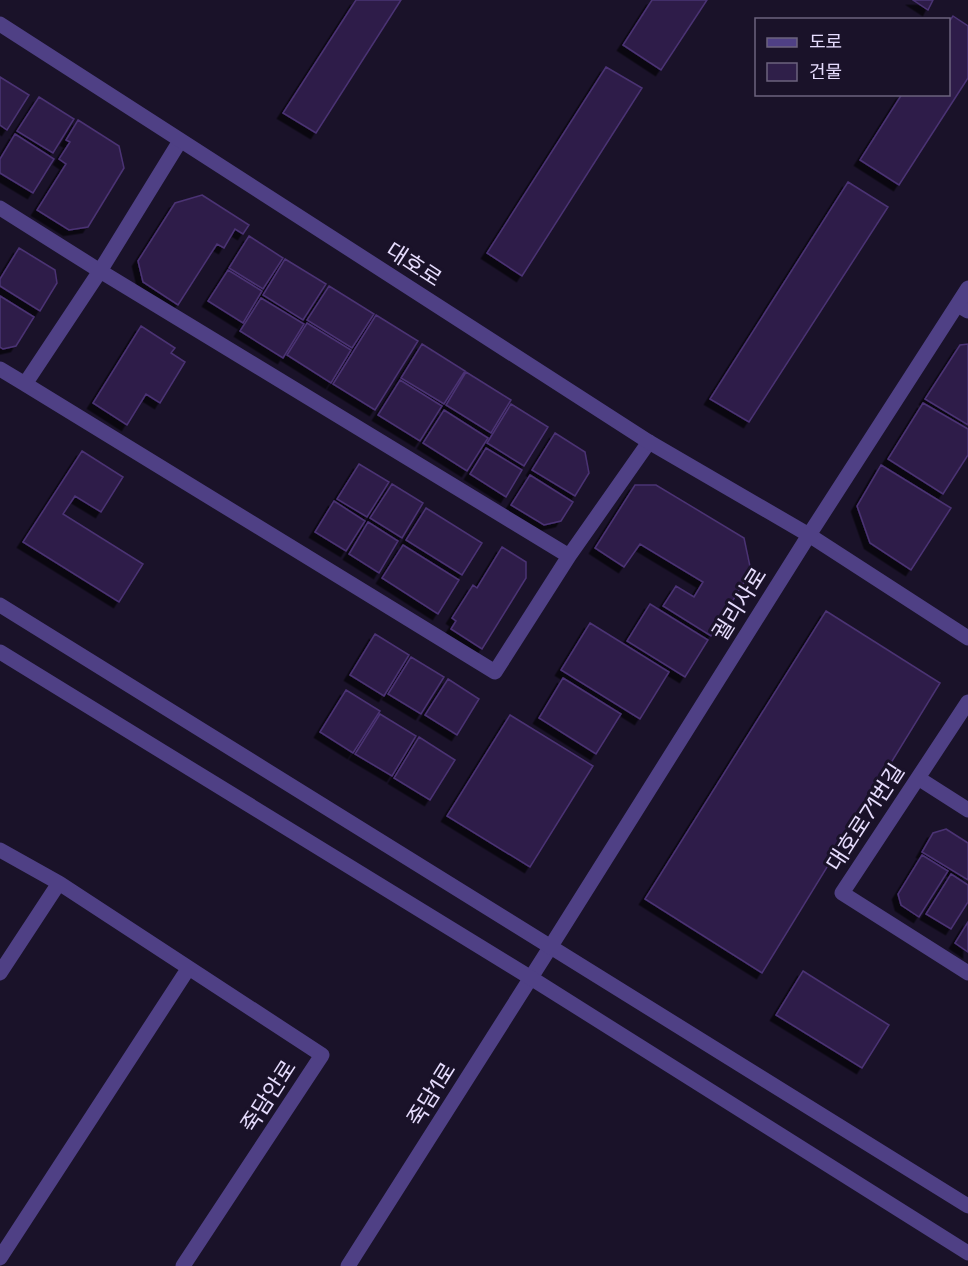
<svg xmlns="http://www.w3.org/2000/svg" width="968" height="1266" font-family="'Space Grotesk','Noto Sans KR',sans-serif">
	<defs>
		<filter id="shadow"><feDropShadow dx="-5.5" dy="5.5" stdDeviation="0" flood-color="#0009"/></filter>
	</defs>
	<rect width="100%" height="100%" fill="#1a1229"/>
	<path fill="#2f1f49" stroke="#4b3374" stroke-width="1.5" filter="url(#shadow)" d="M356,0H401L316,133L283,113Z
		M652,0H707L661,70L623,45Z
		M913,0H933L928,10Z
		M953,16L968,26V78L899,185L860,160L902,94H948V23Z
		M606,67L642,88L522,276L487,253Z
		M0,77L29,95L7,130L0,125Z
		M39,97L74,119L53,153L17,131Z
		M78,120L119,146L124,168L88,227L69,230L37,210L66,164L59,159L70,142L66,140Z
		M15,134L54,159L33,193L0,173V159Z
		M848,182L888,207L749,422L710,399Z
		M202,195L249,225L243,234L235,229L224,248L217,244L178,305L143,282L138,261L175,203Z
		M249,236L283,258L263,289L229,268Z
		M19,248L55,270L57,283L40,311L0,286V279Z
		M285,259L326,284L303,320L263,295Z
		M228,270L262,291L243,323L208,301Z
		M329,286L374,314L352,348L307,320Z
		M0,296L34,317L16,346L3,349L0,347Z
		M261,298L304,324L283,358L240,331Z
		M376,315L418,341L375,410L333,384Z
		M307,323L351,350L331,383L287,355Z
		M141,326L175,348L171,353L185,362L160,403L146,394L127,425L93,403Z
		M422,344L465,371L444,404L401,378Z
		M968,344V425L925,399L960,345Z
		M466,372L511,400L491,433L446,405Z
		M400,380L442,406L420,441L378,415Z
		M923,403L968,429V455L943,494L888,459Z
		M511,404L548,427L524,466L487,443Z
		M444,410L488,438L467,471L423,443Z
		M555,433L585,452L589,473L575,496L532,470Z
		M486,448L522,470L506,497L470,474Z
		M82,451L123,477L101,512L75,496L63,514L143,564L119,602L23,542Z
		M359,464L389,482L367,517L337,499Z
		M881,465L951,508L911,570L870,543L857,506Z
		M530,475L573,502L561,521L544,525L511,505Z
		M392,484L423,503L402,538L370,518Z
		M635,485H656L744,538L751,571L711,636L663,606L676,586L694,597L703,582L640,544L624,567L595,548Z
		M334,501L365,521L346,551L315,532Z
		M426,508L482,543L462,575L406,540Z
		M368,522L398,541L379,573L349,554Z
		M403,545L459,580L438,614L382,578Z
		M502,547L526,562V578L482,649L451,629L456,621L452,618L473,585L477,588Z
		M650,604L708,640L685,677L627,641Z
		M826,611L940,683L762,973L645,899Z
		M590,623L669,672L640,719L561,670Z
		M375,634L409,655L384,696L350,675Z
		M411,657L444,677L421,714L388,694Z
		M563,678L621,714L596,754L539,718Z
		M448,679L479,699L457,735L425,715Z
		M346,690L380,711L353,753L320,732Z
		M380,714L416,736L392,776L355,754Z
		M510,715L593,766L530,867L447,816Z
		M419,737L455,760L430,800L394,778Z
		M946,829L968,843V880L922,852L933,833Z
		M922,855L948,871L919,917L901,905L898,894Z
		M951,874L968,885V902L951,929L926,914Z
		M968,922V952L955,943Z
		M803,971L889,1025L862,1068L776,1015Z"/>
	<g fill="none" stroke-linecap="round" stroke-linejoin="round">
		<path stroke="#4f4085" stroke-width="15" d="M180,141L100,271L25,384L495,672L569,556L649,442
			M0,208L100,271L569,556
			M958,305L968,311
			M0,369L25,384
			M968,702L842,893L968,973
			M918,778L968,810
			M0,850L59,883L322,1055L183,1266
			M0,973L59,883
			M0,1258L188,969
			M348,1266L551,946"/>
		<path stroke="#4f4085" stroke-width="15" d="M0,24L649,442L809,535L968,638
			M0,605L968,1206
			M0,652L531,978L968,1253
			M551,946L809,535L968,288"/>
	</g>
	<g text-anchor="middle" stroke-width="6" stroke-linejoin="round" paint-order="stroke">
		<g font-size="22" fill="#e6dcfd" stroke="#1a1229">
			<text transform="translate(414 264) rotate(33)" y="8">대호로</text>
			<text transform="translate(739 604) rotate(-58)" y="8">궐리사로</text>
			<text transform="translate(865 817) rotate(-57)" y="8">대호로71번길</text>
			<text transform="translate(431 1094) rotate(-58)" y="8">죽담1로</text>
			<text transform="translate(268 1096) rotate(-57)" y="8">죽담안로</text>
		</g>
	</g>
	<rect x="755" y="18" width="195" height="78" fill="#1a1229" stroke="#6c637e" stroke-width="1.5"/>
	<rect x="767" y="38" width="30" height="9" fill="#4f4085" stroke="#6c637e" stroke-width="1.5"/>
	<text x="809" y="48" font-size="18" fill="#e6dcfd">도로</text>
	<rect x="767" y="63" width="30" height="18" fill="#2f1f49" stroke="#6c637e" stroke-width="1.5"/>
	<text x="809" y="78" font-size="18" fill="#e6dcfd">건물</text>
</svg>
